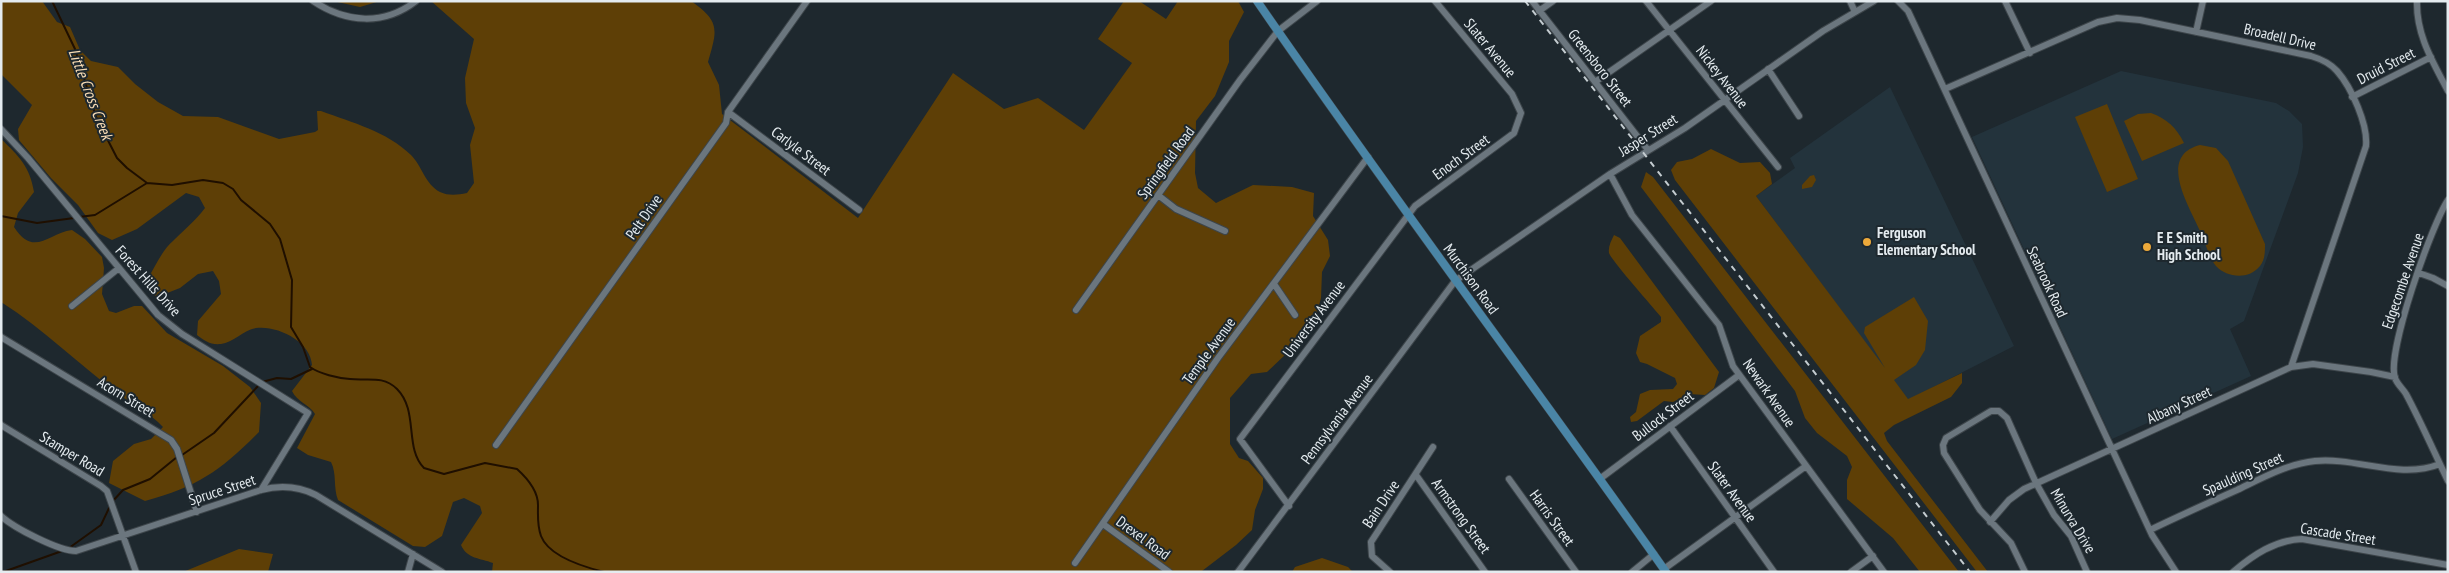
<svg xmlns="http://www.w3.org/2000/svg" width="2449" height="573" font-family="'PT Sans Narrow',sans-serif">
	<rect width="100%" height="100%" fill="#1e282e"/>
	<path fill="#23333c" d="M2121,71L2276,103L2289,111L2302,124L2303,147L2298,173L2244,321L2230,329L2251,376L2112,439L1972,137Z
		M1890,87L2014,346L1908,400L1756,196L1795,168L1790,158Z"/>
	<path fill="#5e3f06" d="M1,1H42L57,22L70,27L80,50L91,61L118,67L135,84L158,102L183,116L218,117L279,139L315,132L318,130L317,111H321C353,123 386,131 411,155C422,166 425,184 440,192C449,196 457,195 467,193L474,183L470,145L475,128L466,103L465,78L474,39L431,1H691C721,22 717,30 708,62L719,85L722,114L858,218L953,73L1004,109L1038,98L1084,130L1132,63L1098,39L1124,1H1139L1166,19L1178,1H1238L1244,12L1229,41V62L1215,96L1196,121L1195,173L1198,188L1216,203L1253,185L1292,187L1314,193L1313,216L1328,240L1330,256L1322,272L1321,298L1317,313L1288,352L1267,372L1251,374L1230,398V444L1239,458L1248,461L1263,478V489L1255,510L1252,530L1236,545L1202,571L492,572L493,563C480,558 467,559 461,545L482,513L480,506L464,498L453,502L442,536L425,547L413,546L338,500C333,487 337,474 331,462L308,455L297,448L315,414C309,404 297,402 292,391L312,365C311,342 278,325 256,328C243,330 233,343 221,344C210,345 205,341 197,335L198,321L221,294L219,281L213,271L198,274L180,288L157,297L149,291L147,280C155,267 162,250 174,240C185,229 195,221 205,208L199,197L186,193L137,229L112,240L98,233L78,205L51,178L19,140L18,129L32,105L1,74Z
		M333,1H380L360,7Z
		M2107,104L2138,179L2107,192L2075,117Z
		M2151,113C2167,119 2176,127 2184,143L2142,161L2124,121L2138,114Z
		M1,139C19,156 30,167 34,192L18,213L14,227C34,258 48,233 72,230L85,239L102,257L104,268L102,294L109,311L116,313L134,306H142L167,333L223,366L250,387L261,403L259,432C220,471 199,486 145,501L109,483L113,461L134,444L151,439L163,427C150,413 135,406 120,395C79,365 44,329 1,302Z
		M2200,145L2216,148L2228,161L2265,244C2265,252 2265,260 2260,266C2249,280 2227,278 2216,266C2209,258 2205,241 2200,231C2189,206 2157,156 2200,145Z
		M1711,149L1740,163L1760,162L1770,173L1772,184L1756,196L1885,368L1864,333L1865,327L1914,297L1928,321L1925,350L1916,365L1894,380L1908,399L1962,373V383L1951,397L1894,425L1884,433L1887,441L1988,572H1977L1675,180L1671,170L1677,162L1692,159Z
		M1646,172L1653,177L1959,572H1920L1893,538L1847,499V480L1852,467L1847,456L1817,433L1805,418L1795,391L1641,187Z
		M1814,175L1816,180L1812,187L1802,189V185L1810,176Z
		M1614,235L1620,238L1719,372L1714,388L1705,395L1689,394L1673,402L1664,401L1637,421L1631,422L1630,417L1636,412L1640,394L1650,390L1673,389L1677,384L1675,378L1647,364L1640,362L1636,353L1640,336L1661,322V317C1653,307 1611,260 1609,253C1608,247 1611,241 1614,235Z
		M239,549L273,554L268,572H183Z
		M1322,558L1348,567L1353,572H1292L1295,567Z"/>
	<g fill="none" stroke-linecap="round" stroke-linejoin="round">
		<path stroke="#1f0f00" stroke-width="2" d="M52,1L75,49L96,117L117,158L127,168L147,183L172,185L203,180L223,183L233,189L241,200L270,224L280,239L292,280L291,327L303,347L310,367C320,374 337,378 350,379C367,381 383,375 397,389C419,411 404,448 424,468L444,474L485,463L517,469C527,478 538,491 538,505C538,516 537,525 541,536C549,557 584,567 604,572
			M1,216L37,223L74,218
			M79,217L95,215L147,183
			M262,382L277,378L291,379L312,369
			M182,455L214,433L259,385
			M112,502L123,490L150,479L177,457
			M69,548L101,525L110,506
			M3,572L62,551"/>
		<g stroke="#3d454a" stroke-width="8">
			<path id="minor" d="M313,1C346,23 384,26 416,1
				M1532,1L1648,150
				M1646,1L1778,167
				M1850,1L1855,12
				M1898,1L1908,11L1915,26L2152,535L2176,572
				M2005,1L2030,53
				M2417,1C2416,35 2433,62 2448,91
				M1539,11L1553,1
				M2196,32L2203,1
				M1768,69L1799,116
				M1595,82L1711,1
				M1945,89L2098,22L2117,18L2140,20L2311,56C2321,59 2330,63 2337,71C2352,88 2368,125 2366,146L2291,367
				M2352,97L2431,57
				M728,112L859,210
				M1,129L28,158L158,315L182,334L308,413L261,490
				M1610,174L1632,215L1719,325L1733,366L1884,572
				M1158,195L1176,209L1225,231
				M2448,200C2432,224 2386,353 2395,378C2397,384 2403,389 2406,394C2421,422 2434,452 2448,481
				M2419,273L2433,278L2448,286
				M1274,284L1295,315
				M72,306L119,268
				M1076,310L1240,80L1278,31L1317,1
				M1,337L171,440L177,449L197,512
				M1,425L101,486L107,491L136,572
				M1670,426L1774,572
				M496,445L726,123L728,112L807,1
				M1416,475L1485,572
				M1601,478L1739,375
				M1509,479L1576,572
				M1289,506L1240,439L1415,206L1514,133L1521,113L1512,94L1435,1
				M1,516C14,528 59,551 76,551L261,490C280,485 298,486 316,495L442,572
				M1990,522L2009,500L2024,489L2291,367L2313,364L2371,372L2395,377
				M1103,524L1169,572
				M2150,530C2179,516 2208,503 2237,490C2262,478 2287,464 2315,461C2357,457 2399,480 2440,464
				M1075,563L1218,358L1368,157
				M1664,569L1806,466
				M408,572L413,554
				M1238,572L1455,281L1610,174L1685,128L1823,31L1874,1
				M1390,572L1372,556L1371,542L1433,447
				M1632,572L1654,554
				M1851,572L1873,556
				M2025,572L2011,543L1980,510L1944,453L1943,445L1946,438L1991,411H1999L2007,418L2036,483L2054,515L2071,536L2087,572
				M2233,572C2253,555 2275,540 2302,539L2448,565"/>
		</g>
		<g stroke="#3d454a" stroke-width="9">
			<path id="major" d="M1257,1C1390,194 1531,381 1666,572"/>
		</g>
		<use href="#minor" stroke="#6b767e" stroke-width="6"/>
		<use href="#major" stroke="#4a85a6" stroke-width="8"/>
		<path stroke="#c4ccd0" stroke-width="2" stroke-dasharray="6 6" stroke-linecap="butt" d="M1525,1L1970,572"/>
	</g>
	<g fill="#eca93a" stroke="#1e282e" stroke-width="2">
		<circle cx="1867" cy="242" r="5"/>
		<circle cx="2147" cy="247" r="5"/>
	</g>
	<g text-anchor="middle" stroke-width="4" stroke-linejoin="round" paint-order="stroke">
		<g font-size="15" fill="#e4ebef" stroke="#1e282e">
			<text transform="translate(2280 37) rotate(13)" y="5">Broadell Drive</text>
			<text transform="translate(1490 48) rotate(50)" y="5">Slater Avenue</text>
			<text transform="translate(2386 66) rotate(-27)" y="5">Druid Street</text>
			<text transform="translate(1600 68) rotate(52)" y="5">Greensboro Street</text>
			<text transform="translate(1722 77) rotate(52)" y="5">Nickey Avenue</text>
			<text transform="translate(1648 135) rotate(-32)" y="5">Jasper Street</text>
			<text transform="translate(801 151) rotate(37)" y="5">Carlyle Street</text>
			<text transform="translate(1461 157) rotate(-36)" y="5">Enoch Street</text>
			<text transform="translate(1166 163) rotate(-54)" y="5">Springfield Road</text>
			<text transform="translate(644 217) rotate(-55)" y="5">Pelt Drive</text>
			<text transform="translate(1471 279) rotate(54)" y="5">Murchison Road</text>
			<text transform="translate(148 281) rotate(48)" y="5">Forest Hills Drive</text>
			<text transform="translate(2403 281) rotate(-71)" y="5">Edgecombe Avenue</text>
			<text transform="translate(2047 282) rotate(65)" y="5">Seabrook Road</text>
			<text transform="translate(1314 319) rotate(-53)" y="5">University Avenue</text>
			<text transform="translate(1209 351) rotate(-54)" y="5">Temple Avenue</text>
			<text transform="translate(1769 393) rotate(55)" y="5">Newark Avenue</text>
			<text transform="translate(126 397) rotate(31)" y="5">Acorn Street</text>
			<text transform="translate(2179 405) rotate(-25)" y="5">Albany Street</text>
			<text transform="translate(1663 416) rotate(-37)" y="5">Bullock Street</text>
			<text transform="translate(1337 419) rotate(-53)" y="5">Pennsylvania Avenue</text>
			<text transform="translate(72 454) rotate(31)" y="5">Stamper Road</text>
			<text transform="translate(2243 474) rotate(-24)" y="5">Spaulding Street</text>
			<text transform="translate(222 490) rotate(-18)" y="5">Spruce Street</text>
			<text transform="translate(1732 492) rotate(54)" y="5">Slater Avenue</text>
			<text transform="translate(1381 504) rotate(-56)" y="5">Bain Drive</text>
			<text transform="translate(1461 516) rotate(54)" y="5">Armstrong Street</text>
			<text transform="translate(1552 518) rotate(54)" y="5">Harris Street</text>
			<text transform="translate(2073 521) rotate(59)" y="5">Minurva Drive</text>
			<text transform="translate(2338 534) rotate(9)" y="5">Cascade Street</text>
			<text transform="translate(1143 538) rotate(36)" y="5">Drexel Road</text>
		</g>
		<g font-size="15" font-weight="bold" fill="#e4ebef" stroke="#1e282e" text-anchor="start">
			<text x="1877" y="238">Ferguson<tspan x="1877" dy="17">Elementary School</tspan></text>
			<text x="2157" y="243">E E Smith<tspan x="2157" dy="17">High School</tspan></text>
		</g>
		<g font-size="16" font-style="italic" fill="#f6dab3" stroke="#1e282e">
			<text transform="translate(91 94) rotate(69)" y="6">Little Cross Creek</text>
		</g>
	</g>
	<rect width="2449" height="573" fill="none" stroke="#e4ebef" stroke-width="5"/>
</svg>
